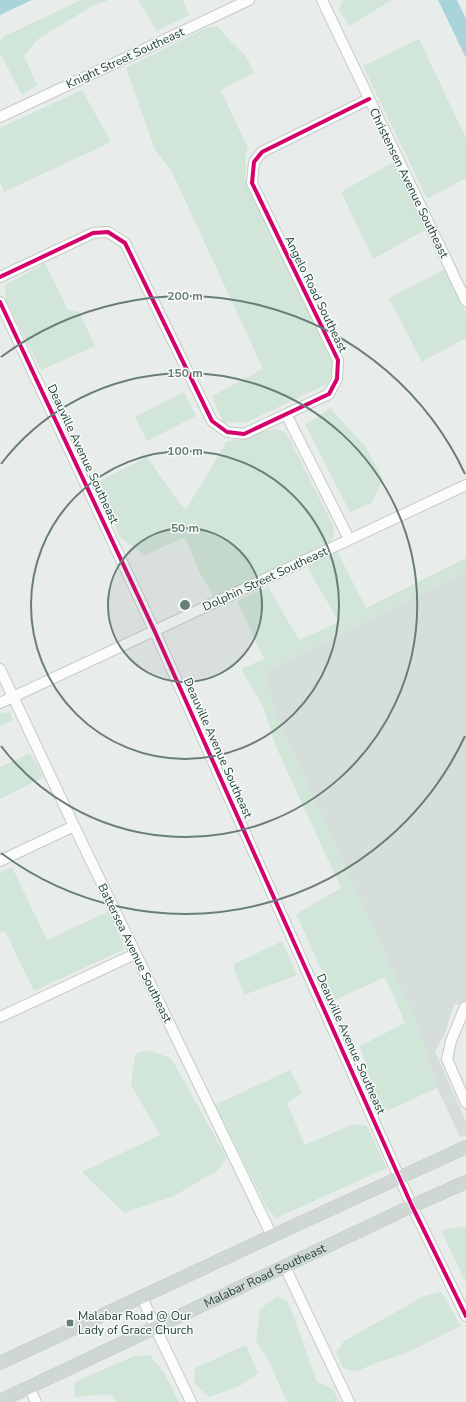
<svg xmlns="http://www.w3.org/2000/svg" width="466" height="1402" font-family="'Nunito Sans',sans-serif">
	<rect width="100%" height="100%" fill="#e8edeb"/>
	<path fill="#d6dedb" d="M466,571V1005L454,1004L446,1031L435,1051L466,1122V1135L460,1137L437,1088L416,1022L275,714L265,671Z"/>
	<path fill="#d1e6d8" d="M81,0H109L94,5L37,40L24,56L37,85L22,95L0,53V41L3,37Z
		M138,0H183L189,15L157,31Z
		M343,0H392L349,26L339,10Z
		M217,26L233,44L246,56L254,73L221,90L248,149L245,155L246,179L331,355C334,367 335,376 325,385L247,422L223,423L212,396L263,369L172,172L155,150L126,68L204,29Z
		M419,39L466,138V178L427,199L363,66Z
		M82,90L111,142L4,192L0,182V128Z
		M394,162L425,230L373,259L341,192Z
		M45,263L68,310L79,312L95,346L41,370L6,301L5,285Z
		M445,269L466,313V338L422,362L389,298Z
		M184,392L196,416L147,441L135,417Z
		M330,408L365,446L383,479L372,503L350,512L305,425Z
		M276,429L284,432L289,438L333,525L334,536L328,543L215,598L200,574L185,537L145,555L120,537L95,483L147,457L177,500L186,509L227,441C244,441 259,431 276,429Z
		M337,551L366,608L466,558V571L265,671L275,714L416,1022L437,1088L380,1114L360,1046L405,1023L385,977L335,1000L296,914L341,888L276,747L264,708L241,669L264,659L237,601L268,587L299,640L339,622L307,567Z
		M10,712L13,720L0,726V713Z
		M30,753L44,777L0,799V767Z
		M12,867L47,940L109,911L125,949L34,991L5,931L0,933V873Z
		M282,941L297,975L244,995L233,965Z
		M147,1050L171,1058L227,1158L218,1170L174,1196L124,1213L82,1172L160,1135L131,1085L135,1054Z
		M290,1070L302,1093L287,1103L305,1145L353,1124L367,1126L387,1168L276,1218L267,1208L215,1105Z
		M466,1226V1283L441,1230Z
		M441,1292L461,1326L407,1353L376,1363L355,1372L343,1368L336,1352L344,1341L424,1296Z
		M277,1296L287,1301L293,1314L317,1382L333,1389L339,1402H287L270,1364L256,1341L260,1309Z
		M246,1345L258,1373L240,1386L209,1397L194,1384L195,1368Z
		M150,1355L165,1374L179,1402H118L110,1394L74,1397L75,1382L134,1356Z"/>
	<path fill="#a9d4db" d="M0,0H32L0,15Z
		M438,0H457L466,19V58Z"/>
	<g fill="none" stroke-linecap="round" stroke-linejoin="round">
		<g stroke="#c5cac8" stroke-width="12">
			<path id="minor" d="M322,0L466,301
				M0,117L249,0
				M0,277L93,233L108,232L125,243L212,421L227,432L244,434L329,394L337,379L338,360L252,183L254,162L262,152L369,99
				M0,302L155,632L412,1206L466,1316
				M286,414L349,539
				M0,669L74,826L272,1236
				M0,703L466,485
				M0,861L74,826
				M465,1007L451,1041L447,1059L466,1103
				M0,1017L135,954
				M285,1267L349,1402
				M142,1297L155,1327L191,1402
				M29,1387L36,1402"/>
		</g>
		<g stroke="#c3ccc9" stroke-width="14">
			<g id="major">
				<path d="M0,1363L272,1236L466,1147"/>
				<path id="s1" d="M0,1401L412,1206L466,1182"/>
			</g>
		</g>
		<use href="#minor" stroke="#fcfcfc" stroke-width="10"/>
		<use href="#major" stroke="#cfd7d5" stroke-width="13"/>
		<g stroke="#f7fbf9" stroke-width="6">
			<path id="cycleway" d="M0,277L93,233L108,232L125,243L212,421L227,432L244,434L329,394L337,379L338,360L252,183L254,162L262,152L369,99
				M0,302L155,632L412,1206L466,1316"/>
		</g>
		<use href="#cycleway" stroke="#d6006c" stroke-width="4"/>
	</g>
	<circle cx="185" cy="605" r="77" fill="#697e78" fill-opacity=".12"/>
	<g fill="none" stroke="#697e78" stroke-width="2">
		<circle cx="185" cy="605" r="77"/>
		<circle cx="185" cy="605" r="154"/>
		<path d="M1 464A232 232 0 1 1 1 746"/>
		<path d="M465 736A309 309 0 0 1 1 853M1 357A309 309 0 0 1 465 474"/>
	</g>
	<rect fill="#697e78" stroke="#f7fbf9" stroke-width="1.5" x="66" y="1319" width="8" height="8" rx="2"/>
	<g text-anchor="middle" stroke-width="3" stroke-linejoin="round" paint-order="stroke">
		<g font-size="12" fill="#24423a" stroke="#f7fbf9">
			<text transform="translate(125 58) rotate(-25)" y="4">Knight Street Southeast</text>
			<text transform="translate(409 183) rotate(64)" y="4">Christensen Avenue Southeast</text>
			<text transform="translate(316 294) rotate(64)" y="4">Angelo Road Southeast</text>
			<text transform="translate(83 454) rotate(65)" y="4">Deauville Avenue Southeast</text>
			<text transform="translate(265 579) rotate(-25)" y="4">Dolphin Street Southeast</text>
			<text transform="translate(218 748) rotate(66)" y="4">Deauville Avenue Southeast</text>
			<text transform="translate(135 953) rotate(64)" y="4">Battersea Avenue Southeast</text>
			<text transform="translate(351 1044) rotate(66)" y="4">Deauville Avenue Southeast</text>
			<text dy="4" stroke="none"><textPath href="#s1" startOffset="293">Malabar Road Southeast</textPath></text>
		</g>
		<g font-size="12" fill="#24423a" stroke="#f7fbf9" text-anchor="start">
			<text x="78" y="1320">Malabar Road @ Our<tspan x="78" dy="14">Lady of Grace Church</tspan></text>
		</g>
	</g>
	<circle cx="185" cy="605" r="6" fill="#697e78" stroke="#f7fbf9" stroke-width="2"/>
	<g font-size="12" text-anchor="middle" font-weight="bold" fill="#697e78" stroke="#f7fbf9" stroke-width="3" stroke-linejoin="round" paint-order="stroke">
		<text x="185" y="300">200 m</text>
		<text x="185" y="377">150 m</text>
		<text x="185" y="455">100 m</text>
		<text x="185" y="532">50 m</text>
	</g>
</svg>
